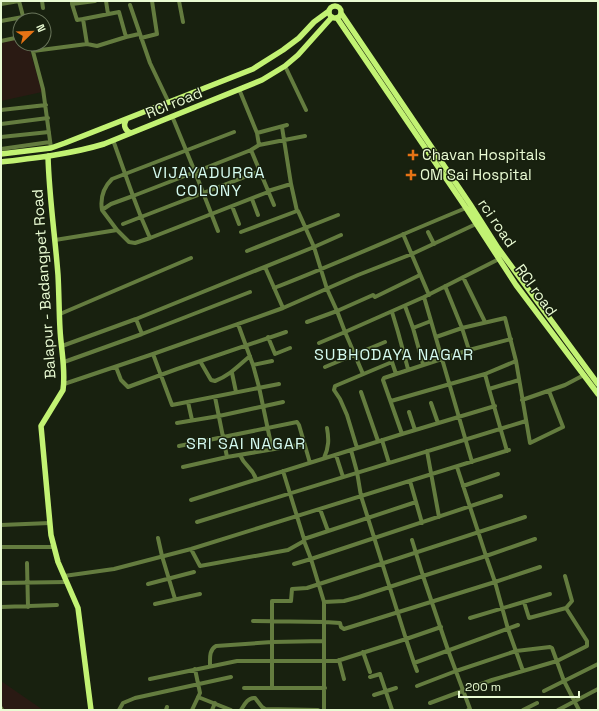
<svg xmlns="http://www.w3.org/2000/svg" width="599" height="711" font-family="'Space Grotesk',sans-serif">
	<rect width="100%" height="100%" fill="#18210f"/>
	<path fill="#2a1a13" d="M20,38V44H28L42,92L1,101V43Z
		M1,681L43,710H1Z"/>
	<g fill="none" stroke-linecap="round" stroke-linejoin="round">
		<path stroke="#647c3f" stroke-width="4" d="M19,1L24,20
			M42,1L43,8
			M72,1V4L95,1
			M106,1L108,14
			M179,1L183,22
			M1,4L19,1
			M72,4L77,20L83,19
			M130,5L150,63L169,103
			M1,21L23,17
			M141,38L157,34L152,1
			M1,41L20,37
			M31,44L43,89L51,148
			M87,44L97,46L126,37
			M33,51L87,44L83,19L119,12L126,37L139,34
			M285,66L306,110
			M239,89L257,133L287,125
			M1,110L46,105
			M172,116L195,172L251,150L259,145L257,133
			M1,124L48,118
			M1,137L49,132
			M113,140L133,196L111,204L102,210L117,230
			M259,145L305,136
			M1,149L50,142
			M251,150L274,205
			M260,171L141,217L150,238L268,192
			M291,184L297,211
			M268,191L291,184L282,127
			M252,199L258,215
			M232,206L239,224
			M102,210C100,198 104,187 112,179L234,132
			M123,224L141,217L133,196L195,172L218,231
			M241,232L297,211H298L314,247L341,235
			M428,232L434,244
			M403,234L429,295
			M55,240L117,230L129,242L135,243L150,238
			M247,251L338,215
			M265,267L283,308
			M463,277L485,322
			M445,286L462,328L469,350L511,339
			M274,288C339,263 402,234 466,208
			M405,306L413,328L423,364
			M392,312L398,332L408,369
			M60,314L191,258
			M136,319L142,334
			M307,322L337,311L345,332L319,343
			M238,324L253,365L259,387L272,449
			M413,328L431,321
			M268,337L275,354L290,348
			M436,337L462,328L505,318L516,361L530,443L563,427L549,391
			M62,346L136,319L314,247L327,289L337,311L373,295L375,297L420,275
			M153,354L172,405L279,384
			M200,361L211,380L215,381C229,376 238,366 250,356
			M64,362L142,334L250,292
			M253,365L272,361
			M116,367L121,380L128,387L177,369L286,332
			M325,367L385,342
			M232,373L236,392
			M363,374L345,332L424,297
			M485,374L489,389L519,380
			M64,384L153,354L283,308L358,275L412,254L476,224
			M489,389L507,451
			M361,392L378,441
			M215,397L227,457
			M522,400L565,385L584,375
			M391,401L485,374L516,361
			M188,402L192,420
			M431,403L438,423
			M409,412L415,430
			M177,423L219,416L283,402
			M402,434L495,406
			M382,440L389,463
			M179,446L297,422L299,425L310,463
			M357,448L347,415L340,399L334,390L335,386L392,362L396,374L469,350
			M351,450L357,472L361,496L406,639L441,627
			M427,451L439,517
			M240,455C245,467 252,467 256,479
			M336,455L343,477
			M324,458C329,447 329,439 327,428
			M472,462L424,297L499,259
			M183,467L227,457L304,444
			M283,471L304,539
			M410,481L416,502
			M463,486L498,474
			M501,496L311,559L324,602V661H337L406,639L414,663L518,625
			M191,500L402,434L383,380L384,378L396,374
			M320,509L328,531
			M197,522L526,421
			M1,525L50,523
			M158,538L162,556L175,599
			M412,540L423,576L486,556L457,467
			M1,547H53
			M191,549L200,566L288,550L304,541V539L416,502L422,523
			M27,563L28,607
			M294,564L311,559L304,541
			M64,576L114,569L191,549L509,450
			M1,583L66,582
			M148,584L194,572
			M324,602L344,601L359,597L423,576L448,650L470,709L468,710
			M524,602L529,618L566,608L572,601L565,576
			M155,604L200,594
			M1,607L57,605
			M470,618L550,594
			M253,621L325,622L340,623L341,627L344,629L495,582L486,556L535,539
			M363,652L370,672
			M339,660L344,679
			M414,663L417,671
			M210,666C210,658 209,650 216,646L272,642L324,641
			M523,671L508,629L495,582L540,567
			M370,677L380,674L392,710
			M150,679L237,661H324V710
			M417,686L456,671L516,651L550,647L552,648L564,681L579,710
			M244,688H325
			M272,688V601H291L292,589L307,588L525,517
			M544,691L598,664
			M374,695L396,688
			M198,697L231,710
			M430,703L492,680L557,661L587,646V641L566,608
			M1,708L2,710
			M119,710L123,703L135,698L231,677
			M166,710L167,707
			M192,710L200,693L195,669
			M212,710L215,703
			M241,710C244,705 248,697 255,698L262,707L265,709L318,710
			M523,710L537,703
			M558,710L598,689"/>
		<path stroke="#c2f273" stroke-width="5.5" d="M329 12a6 6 0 1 1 12 0a6 6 0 1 1-12 0Z
			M341,13L470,204L498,248L598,384
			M337,18L466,208L516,285L598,394
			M126,120C123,125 125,131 131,133
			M1,154L51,148L65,143L253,69L283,50L299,38L314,22L329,11
			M48,156C49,196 55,235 58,275C59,293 59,311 60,329C61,350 66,370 63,390L41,426L51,535L58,562L78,608L91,710
			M1,162C35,158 71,154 104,144L262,80L285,66L298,55L332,17"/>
	</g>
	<g fill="#e67315" stroke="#18210f" stroke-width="1.5">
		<path d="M411 149h4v4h4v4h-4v4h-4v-4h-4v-4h4z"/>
		<path d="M409 169h4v4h4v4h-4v4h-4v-4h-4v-4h4z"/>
	</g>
	<g text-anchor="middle" stroke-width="3" stroke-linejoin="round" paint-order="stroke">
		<g font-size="15" fill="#e9fbd3" stroke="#18210f">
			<text transform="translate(174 103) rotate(-22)" y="5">RCI road</text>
			<text transform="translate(497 223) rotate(56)" y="5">rci road</text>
			<text transform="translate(44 284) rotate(-94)" y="5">Balapur - Badangpet Road</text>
			<text transform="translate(536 290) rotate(54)" y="5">RCI road</text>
		</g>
		<g font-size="15" fill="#e9fbd3" stroke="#18210f" text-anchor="start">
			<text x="422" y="160">Chavan Hospitals</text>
			<text x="420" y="180">OM Sai Hospital</text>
		</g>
		<g font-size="16" letter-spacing="1" fill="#d5fbf0" stroke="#18210f">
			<text x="209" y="178">VIJAYADURGA<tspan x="209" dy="18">COLONY</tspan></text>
			<text x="394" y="360">SUBHODAYA NAGAR</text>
			<text x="246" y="449">SRI SAI NAGAR</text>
		</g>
	</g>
	<rect width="599" height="711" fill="none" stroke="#e9fbd3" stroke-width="4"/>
	<g transform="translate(32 32) rotate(67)"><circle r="19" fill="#18210f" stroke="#6c785d"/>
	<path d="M0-3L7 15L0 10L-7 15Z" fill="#e67315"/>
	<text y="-6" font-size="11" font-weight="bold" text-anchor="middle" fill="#e9fbd3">N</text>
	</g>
	<path d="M459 691v6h120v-6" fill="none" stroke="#e9fbd3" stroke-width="2"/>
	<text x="465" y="691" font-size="12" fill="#e9fbd3" stroke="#18210f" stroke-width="3" paint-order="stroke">200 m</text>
</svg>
